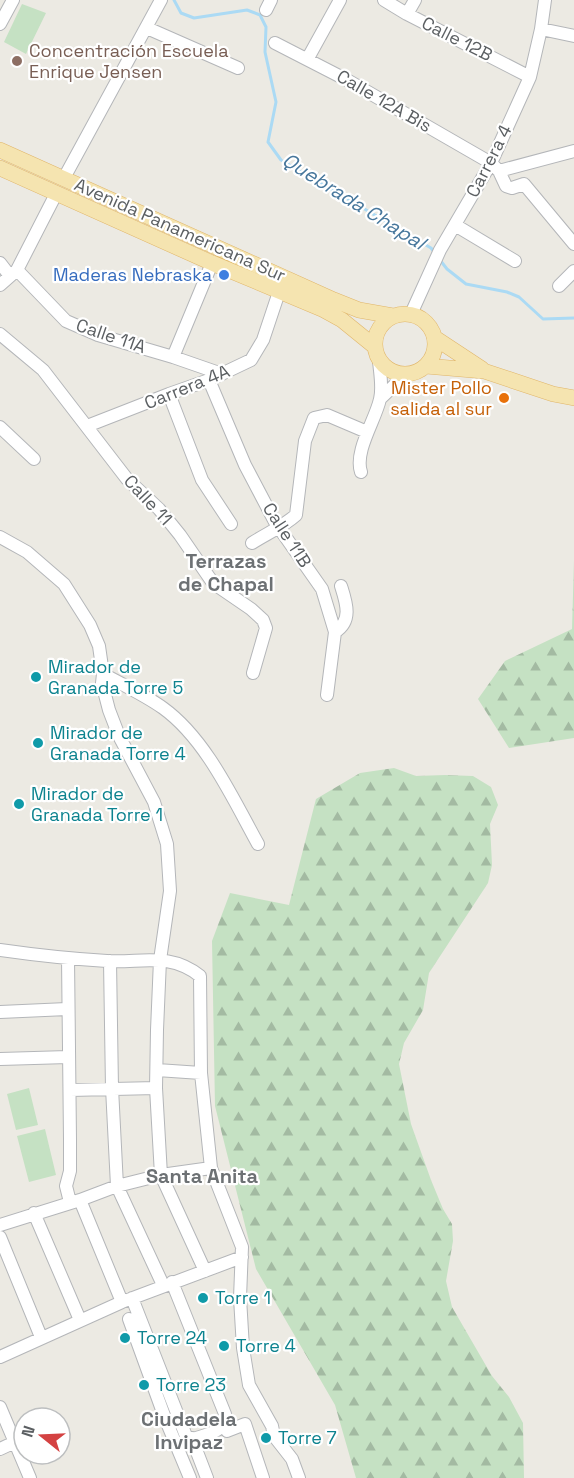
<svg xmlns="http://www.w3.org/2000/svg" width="574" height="1478" font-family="'Space Grotesk',sans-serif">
	<defs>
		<pattern id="forest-firs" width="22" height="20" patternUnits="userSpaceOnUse" patternTransform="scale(1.5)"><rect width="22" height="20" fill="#c5e1c3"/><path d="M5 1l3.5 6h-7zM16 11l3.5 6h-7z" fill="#a3baa2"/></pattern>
	</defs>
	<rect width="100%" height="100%" fill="#eceae3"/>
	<path fill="url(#forest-firs)" d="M574,560V738L509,748L478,699L505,661L572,629Z
		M394,768L416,776L445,775L473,776L491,787L498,805L490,824L492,865L488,883L429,973L423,1010L404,1043L399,1064L411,1124L431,1180L443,1209L452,1224L453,1241L446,1281L452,1307L492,1376L509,1397L523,1423L524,1478H356L335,1405L256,1269L215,1106L212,941L230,893L289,905L316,799L360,773Z"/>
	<path fill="#c5e1c3" d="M22,4L46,13L26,54L4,42Z
		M29,1088L38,1125L16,1130L7,1094Z
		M45,1129L56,1175L29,1182L17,1136Z"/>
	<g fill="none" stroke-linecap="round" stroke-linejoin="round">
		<path stroke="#abdaf4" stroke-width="3" d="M174,0L181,13L194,18L247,10L260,15L266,27L265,52L276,102L268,142L281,160L431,248L434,252
			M440,260L447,269L466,284L507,292L519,297L543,319L574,318"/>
		<g stroke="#b4b6b9" stroke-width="14">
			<path id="minor" d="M384,0L407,14L530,77
				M266,10L271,0
				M407,14L415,0
				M0,24L13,0
				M147,28L238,68
				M541,29L574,36
				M275,43L347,80L491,163L499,171L574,151
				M308,58L340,0
				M499,171L506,186L512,188L524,184L574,244
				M64,178L161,0
				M455,225L515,261
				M0,263L10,276
				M17,270L66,321L98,335L173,357L222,374
				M0,285L17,270L56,194
				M559,286L574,271
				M411,314L440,250L491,163L530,77L541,29L545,0
				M0,334L43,370L127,479L159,509L180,535L213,583L251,609L263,620L266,628L253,673
				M173,357L212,263
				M209,380L245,465L275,522L322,589L335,632L327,695
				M169,394L202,480L231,524
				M381,398L405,375
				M87,426L169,394L209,380L251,360L263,340L279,292
				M0,427L34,459
				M361,472C354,451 376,419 380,399C383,388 380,373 379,361
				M0,537L27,552L64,584L90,625L99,646L103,674L102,683L109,710L119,736L154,802L167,844L170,891L160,960L157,1030L156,1088L161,1175L205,1271
				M252,543C266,534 284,526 296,515L305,441L314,418L327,415L367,432
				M335,632C353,621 346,602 341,586
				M103,674C123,685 145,695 163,708C206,739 233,799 258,844
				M0,950C35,955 71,959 107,961C142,963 170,952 200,976L201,1073L211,1168L242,1247L240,1298L243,1348L249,1385L272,1426L274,1436L292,1459L299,1478
				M68,958L70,1139V1171L66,1186L70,1202
				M110,961L112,1088L117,1186L163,1285
				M0,1012L67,1009
				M0,1059L68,1057
				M157,1070L201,1073
				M70,1090L156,1088
				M80,1200L122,1302
				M34,1213L80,1320
				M0,1225L80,1200L117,1186L161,1175L211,1168
				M0,1237L41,1337
				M132,1298L186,1436L193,1439C208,1434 226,1432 225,1414L172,1282
				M129,1319L165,1418L190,1478
				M0,1357L122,1302L242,1257
				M0,1407L30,1478
				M225,1422L227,1431L245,1424L263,1478
				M192,1439L207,1478
				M0,1449L15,1442"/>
		</g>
		<g stroke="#e0b569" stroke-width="16">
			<path id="major" d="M0,150L334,300L359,310L393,316
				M0,168L212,263L322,309L342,320L374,346
				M375 344a30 30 0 1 1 60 0a30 30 0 1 1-60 0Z
				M435,338L482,369
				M426,366L484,371L553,394L574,398"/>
		</g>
		<use href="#minor" stroke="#fff" stroke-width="12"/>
		<use href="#major" stroke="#f5e4b0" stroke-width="15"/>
	</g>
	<circle fill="#8d6e63" stroke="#fff" stroke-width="2" cx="17" cy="61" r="6"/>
	<circle fill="#3f7fe0" stroke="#fff" stroke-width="2" cx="224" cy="275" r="6"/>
	<circle fill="#e8710a" stroke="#fff" stroke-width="2" cx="504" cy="398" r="6"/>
	<g fill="#0f9aa8" stroke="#fff" stroke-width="2">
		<circle cx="36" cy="677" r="6"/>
		<circle cx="38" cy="743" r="6"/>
		<circle cx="19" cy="804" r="6"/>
		<circle cx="203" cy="1298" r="6"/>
		<circle cx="125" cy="1338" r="6"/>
		<circle cx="224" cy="1346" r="6"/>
		<circle cx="144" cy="1385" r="6"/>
		<circle cx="266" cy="1438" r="6"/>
	</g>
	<g text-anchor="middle" stroke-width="4.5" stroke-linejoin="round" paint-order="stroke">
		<g font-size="18" fill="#5b5f62" stroke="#fff">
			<text transform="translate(457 39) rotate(27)" y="6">Calle 12B</text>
			<text transform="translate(384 101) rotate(30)" y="6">Calle 12A Bis</text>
			<text transform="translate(489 161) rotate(-63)" y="6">Carrera 4</text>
			<text transform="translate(180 230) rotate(24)" y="6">Avenida Panamericana Sur</text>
			<text transform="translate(111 336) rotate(19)" y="6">Calle 11A</text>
			<text transform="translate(187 387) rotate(-22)" y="6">Carrera 4A</text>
			<text transform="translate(148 500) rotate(47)" y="6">Calle 11</text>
			<text transform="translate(287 535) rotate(57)" y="6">Calle 11B</text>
		</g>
		<g font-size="18" fill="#785e54" stroke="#fff" text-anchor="start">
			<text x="29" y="57">Concentración Escuela<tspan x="29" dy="21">Enrique Jensen</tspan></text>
		</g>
		<g font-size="18" fill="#366cbe" stroke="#fff" text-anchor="end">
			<text x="212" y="281">Maderas Nebraska</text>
		</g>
		<g font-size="18" fill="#c56008" stroke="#fff" text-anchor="end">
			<text x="492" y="394">Mister Pollo<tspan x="492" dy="21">salida al sur</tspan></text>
		</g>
		<g font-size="18" fill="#0d838f" stroke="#fff" text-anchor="start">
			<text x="48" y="673">Mirador de<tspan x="48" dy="21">Granada Torre 5</tspan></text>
			<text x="50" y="739">Mirador de<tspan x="50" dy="21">Granada Torre 4</tspan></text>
			<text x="31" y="800">Mirador de<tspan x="31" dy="21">Granada Torre 1</tspan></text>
			<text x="215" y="1304">Torre 1</text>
			<text x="137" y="1344">Torre 24</text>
			<text x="236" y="1352">Torre 4</text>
			<text x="156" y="1391">Torre 23</text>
			<text x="278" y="1444">Torre 7</text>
		</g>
		<g font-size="20" font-style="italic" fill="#47779c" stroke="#fff">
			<text transform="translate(354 201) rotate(32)" y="7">Quebrada Chapal</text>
		</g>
		<g font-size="20" font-weight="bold" fill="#6d7174" stroke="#fff">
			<text x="226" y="568">Terrazas<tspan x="226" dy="23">de Chapal</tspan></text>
			<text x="202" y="1183">Santa Anita</text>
			<text x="189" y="1426">Ciudadela<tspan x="189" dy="23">Invipaz</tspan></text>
		</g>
	</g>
	<g transform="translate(42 1436) rotate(288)"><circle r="28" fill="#ffffff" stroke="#bdbfc0" stroke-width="1.5"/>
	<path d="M0-4.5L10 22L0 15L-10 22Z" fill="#d44242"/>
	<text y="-9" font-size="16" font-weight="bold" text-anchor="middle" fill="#5b5f62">N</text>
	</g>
</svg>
